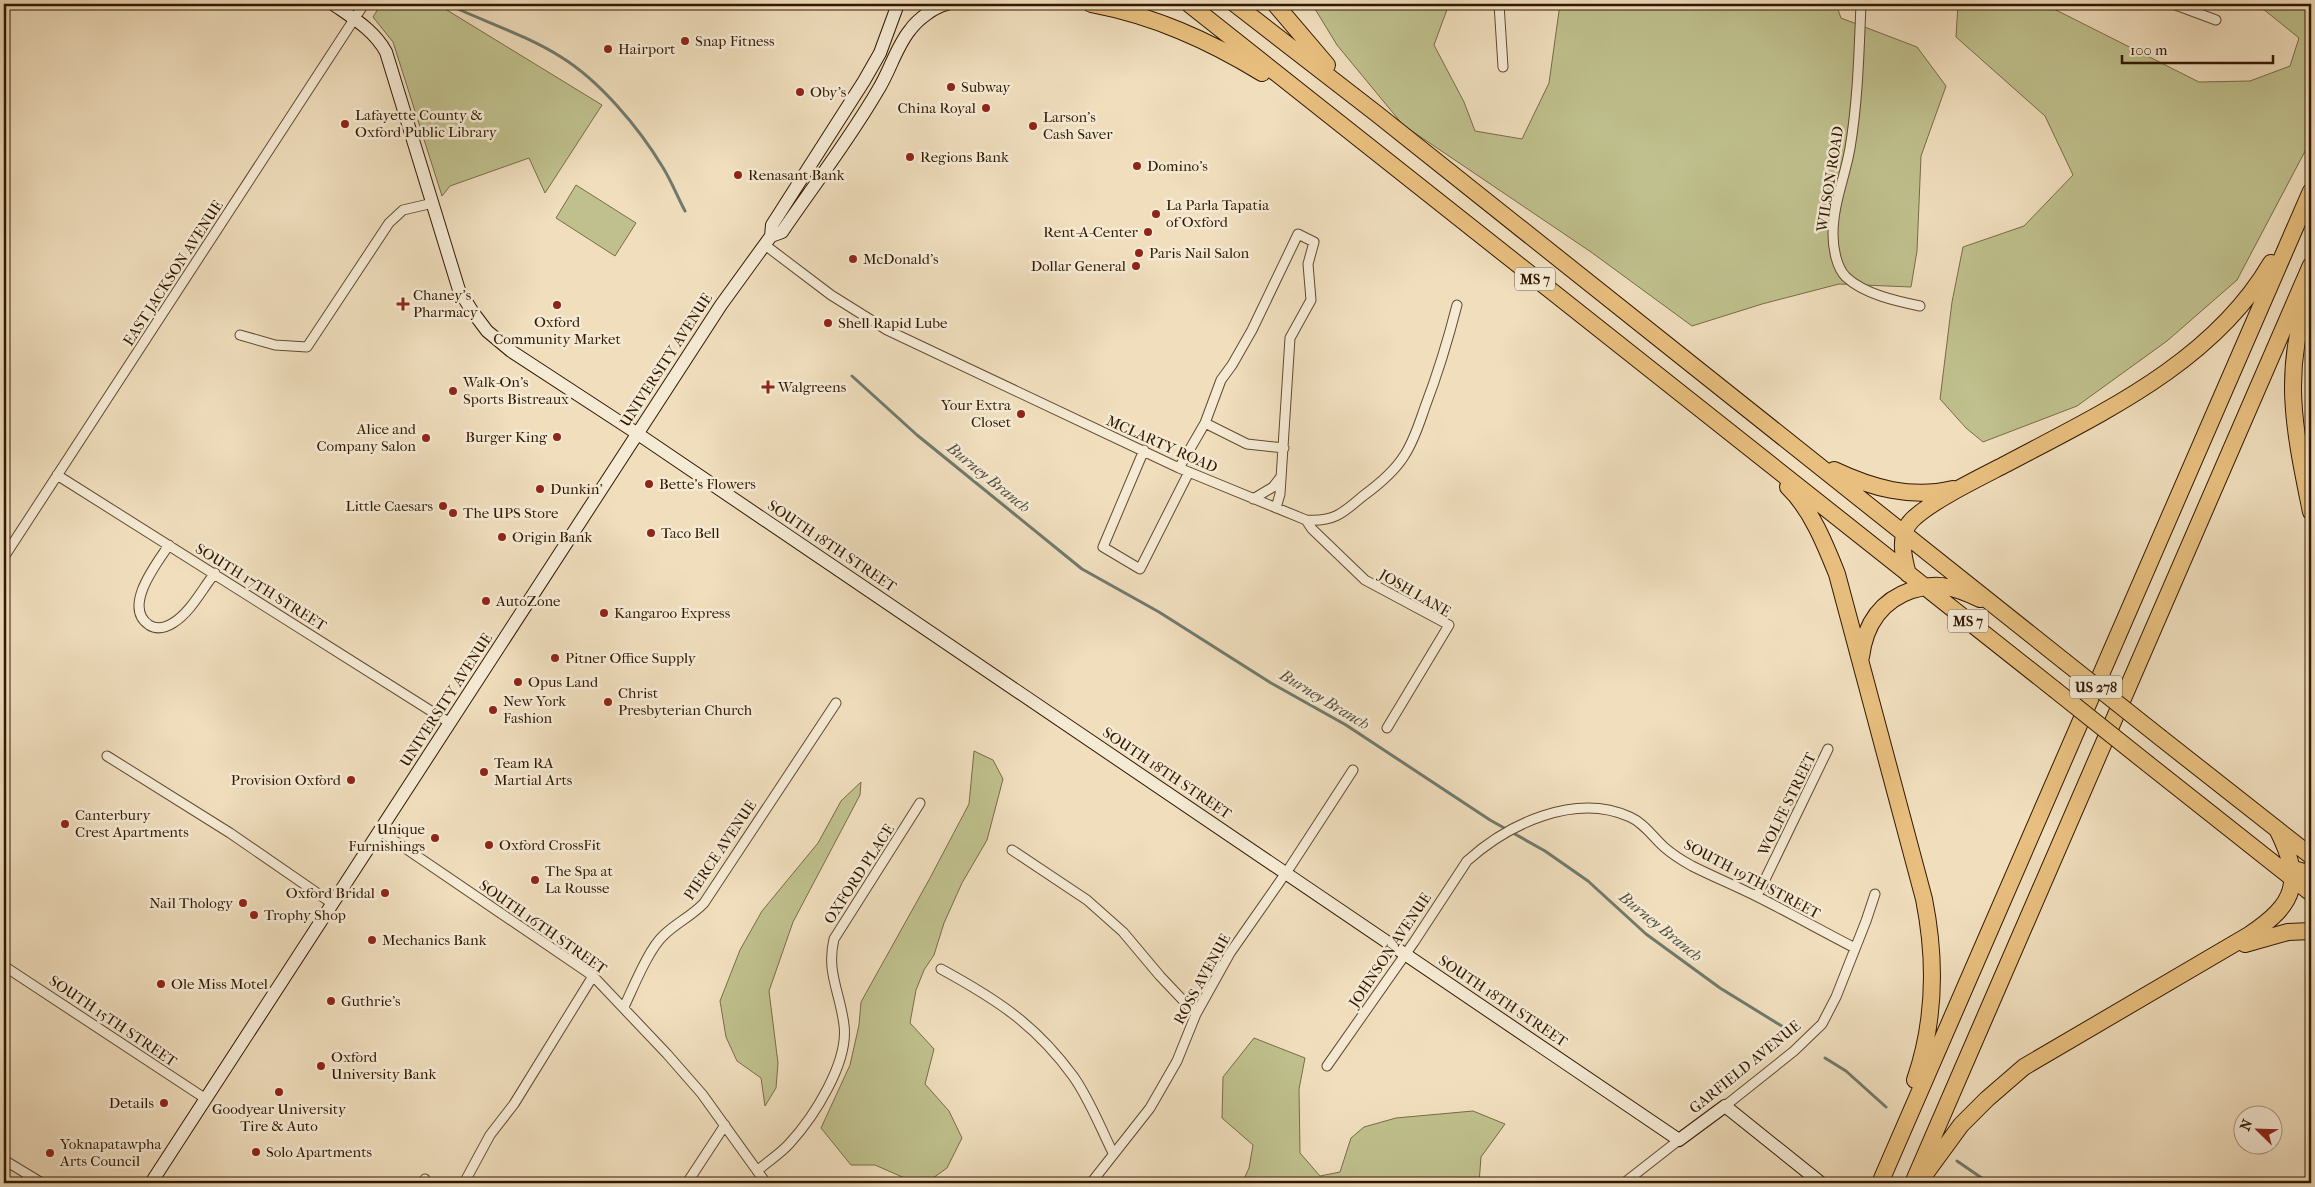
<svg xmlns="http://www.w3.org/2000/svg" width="2315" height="1187" font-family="'IM FELL French Canon',serif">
	<rect width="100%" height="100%" fill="#f0debd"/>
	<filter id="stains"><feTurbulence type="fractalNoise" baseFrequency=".004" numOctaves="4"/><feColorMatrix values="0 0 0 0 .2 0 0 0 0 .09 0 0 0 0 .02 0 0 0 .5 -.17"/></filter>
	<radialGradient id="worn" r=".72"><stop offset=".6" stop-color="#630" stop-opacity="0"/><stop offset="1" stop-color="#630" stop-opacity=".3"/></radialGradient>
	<path fill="#bfc08d" stroke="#786c46" d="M381,4H437L602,105L545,193L529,158L450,186L442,196L393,42L373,17Z
		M1312,4H1449L1434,45L1464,102L1475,131L1522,139L1549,83L1560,4H1836L1841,18L1917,47L1946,86L1921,156L1917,251L1911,287L1839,284L1762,304L1692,326L1591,252L1403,125L1337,45Z
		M1958,4H2044L2199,82L2250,81L2290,66L2299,38L2257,4H2311V140L2237,280L2167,341L2077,406L1983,442L1966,428L1940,399L1952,302L1963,247L2024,226L2073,175L2045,116L1956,37Z
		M576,185L636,223L615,256L556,218Z
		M974,751L993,760L1003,779L987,840L962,883L944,923L934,955L924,970L916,990L910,1023L934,1049L925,1084L949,1111L962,1138L947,1168L926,1183H916L875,1165H851L821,1128L850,1065L859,1025L861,1002L930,878L969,804Z
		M861,782L860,795L793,922L769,991L778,1063L776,1088L765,1106L761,1078L737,1061L726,1037L720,1001L740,950L762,911L818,843L841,801Z
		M1254,1038L1305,1058L1299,1089L1300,1153L1320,1176L1340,1172L1351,1138L1364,1127L1396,1118L1473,1111L1505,1124L1481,1157L1479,1183H1242L1249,1168L1253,1145L1222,1118L1223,1077Z"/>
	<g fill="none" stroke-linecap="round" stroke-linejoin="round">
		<path stroke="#707a6d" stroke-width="3" d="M447,4C485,22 526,35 561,57C600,81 639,128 662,166C671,180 677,196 685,211
			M852,376L917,435L1082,569L1159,612L1271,683L1346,725L1490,820L1545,851L1588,881L1646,934L1720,988L1793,1033
			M1825,1058L1846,1071L1886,1107
			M1957,1161L1989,1183"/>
		<g stroke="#624a2f" stroke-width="11">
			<path id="street" d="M1499,4L1503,67
				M1861,4C1859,52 1858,100 1850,148C1845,177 1833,204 1833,234C1833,247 1836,267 1846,277C1864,294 1896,301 1920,306
				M2173,4L2216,20
				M765,245L831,295L887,330L1179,468L1306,520C1334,522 1343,513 1363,496C1378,485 1394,472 1404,456C1414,441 1419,424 1425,407C1438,373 1448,340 1457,305
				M240,335L275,345L307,347L389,223L403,210L433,203
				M1205,423L1247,444L1284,448
				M1144,450L1103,547L1140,569L1189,472
				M1179,468L1205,423L1221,380L1232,365L1252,330L1298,234L1314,242L1308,264L1311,300L1290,338L1280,494L1276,508
				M57,475L450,723
				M1253,499L1273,487L1280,478
				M1306,520L1312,529L1365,580L1449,625L1387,728
				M169,545C157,563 122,607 149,625C157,630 165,628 173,623C191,612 202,589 215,573
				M4,557L364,4
				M107,756L230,833L333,904
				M380,831L593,976L667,1054L702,1094L766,1183
				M1012,850L1087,900L1123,932L1160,976L1196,1014
				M1757,896L1828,749
				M4,966L206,1099
				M941,969C996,999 1035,1024 1073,1076C1089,1098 1101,1129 1113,1153
				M624,1007C633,988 649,948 664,935C676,923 692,916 704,903L836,703
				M1327,1066L1414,942L1467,861C1508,824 1575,792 1630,817C1644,823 1653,837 1664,847C1672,854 1683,861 1692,866C1714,877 1736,886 1758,897C1790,913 1822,931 1855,948
				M1725,1106L1794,1051L1822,1024L1836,997L1866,921L1875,894
				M4,1160L42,1183
				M757,1171C767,1162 780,1154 789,1144C814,1117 849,1062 844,1025C840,992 826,972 834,939L920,803
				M422,1183L425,1179
				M464,1183L490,1135L514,1104L593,976
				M687,1183L725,1125
				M1091,1183L1150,1108L1177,1061L1196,1014L1230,953L1290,867L1353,770
				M1624,1183L1679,1140"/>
		</g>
		<g stroke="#321800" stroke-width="14">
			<path id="secondary" d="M333,4C353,18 374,30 386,52L459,290L472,311L487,331L511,351L638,434L1679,1140L1725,1106L1821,1183
				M771,236L782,232C814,185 849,140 878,90C890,71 896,47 910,30C918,19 934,7 947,4
				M151,1183L721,305L771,236L772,225L864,81L880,53L898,4"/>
		</g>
		<g stroke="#321800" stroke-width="18">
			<path id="highway" d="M1091,4C1154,16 1208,40 1262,73
				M1189,4L2054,689
				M1235,4L1377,114L2064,661
				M1275,4L1327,65
				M2309,294C2281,373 2295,433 2311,512
				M1834,470C1872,488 1911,499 1953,489
				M1788,487C1811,509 1825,544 1837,574L1924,899C1936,959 1935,1022 1915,1080
				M1908,574C1903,557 1898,534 1912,520C1931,501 1981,477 2006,464C2104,412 2213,362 2271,263
				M1861,657C1865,625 1880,601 1912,590C1923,587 1935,584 1947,587C1958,589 1969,594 1980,599
				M2161,738L2311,856
				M2148,764L2311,893
				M2283,866L2311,874
				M2245,944L2288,932L2311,931
				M1920,1181L1961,1125L1987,1099L2024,1067L2249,935C2297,903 2303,881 2277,829
				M1880,1183L2311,191
				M1913,1183L2311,265"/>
		</g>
		<use href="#street" stroke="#f5ead4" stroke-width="9"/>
		<use href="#secondary" stroke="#f5ead4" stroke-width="12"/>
		<use href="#highway" stroke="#e8bf7e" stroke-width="16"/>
		<g stroke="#321800" stroke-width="18" stroke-linecap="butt">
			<path id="highway-bridge" d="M2064,661L2161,738
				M2054,689L2148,764"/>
		</g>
		<use href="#highway-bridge" stroke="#e8bf7e" stroke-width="16"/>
	</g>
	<g fill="#8f2418" stroke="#f5ead4" stroke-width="2">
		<circle cx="685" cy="41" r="5"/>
		<circle cx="608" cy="49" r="5"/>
		<circle cx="951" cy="87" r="5"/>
		<circle cx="800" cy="92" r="5"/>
		<circle cx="986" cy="108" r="5"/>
		<circle cx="345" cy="124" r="5"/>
		<circle cx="1033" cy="126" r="5"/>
		<circle cx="910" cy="157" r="5"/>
		<circle cx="1137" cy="166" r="5"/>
		<circle cx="738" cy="175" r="5"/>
		<circle cx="1156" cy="214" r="5"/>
		<circle cx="1148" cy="232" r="5"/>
		<circle cx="1139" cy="253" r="5"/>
		<circle cx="853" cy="259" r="5"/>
		<circle cx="1136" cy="266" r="5"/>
		<path d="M400.5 296.5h5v5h5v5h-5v5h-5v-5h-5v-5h5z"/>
		<circle cx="557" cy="305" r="5"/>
		<circle cx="828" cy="323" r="5"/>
		<path d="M765.5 379.5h5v5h5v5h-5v5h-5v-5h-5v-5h5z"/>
		<circle cx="453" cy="391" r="5"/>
		<circle cx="1021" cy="414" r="5"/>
		<circle cx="557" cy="437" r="5"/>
		<circle cx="426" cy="438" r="5"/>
		<circle cx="649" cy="484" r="5"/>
		<circle cx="540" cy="489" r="5"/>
		<circle cx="443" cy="506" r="5"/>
		<circle cx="453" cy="513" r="5"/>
		<circle cx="651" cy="533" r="5"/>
		<circle cx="502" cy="537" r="5"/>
		<circle cx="486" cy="601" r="5"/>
		<circle cx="604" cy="613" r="5"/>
		<circle cx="555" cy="658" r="5"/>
		<circle cx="518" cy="682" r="5"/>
		<circle cx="608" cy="702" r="5"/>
		<circle cx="493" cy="710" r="5"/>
		<circle cx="484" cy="772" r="5"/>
		<circle cx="351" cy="780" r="5"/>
		<circle cx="65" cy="824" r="5"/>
		<circle cx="435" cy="838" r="5"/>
		<circle cx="489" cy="845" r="5"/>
		<circle cx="535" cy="880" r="5"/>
		<circle cx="385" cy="893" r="5"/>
		<circle cx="243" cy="903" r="5"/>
		<circle cx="254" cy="915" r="5"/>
		<circle cx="372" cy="940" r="5"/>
		<circle cx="161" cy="984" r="5"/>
		<circle cx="331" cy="1001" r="5"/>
		<circle cx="321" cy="1066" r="5"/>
		<circle cx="279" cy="1092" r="5"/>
		<circle cx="164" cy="1103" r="5"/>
		<circle cx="256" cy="1152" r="5"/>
		<circle cx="50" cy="1153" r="5"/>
	</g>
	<g text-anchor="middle" stroke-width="5" stroke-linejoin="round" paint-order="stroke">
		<g fill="#f5ead4" stroke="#6c5740" stroke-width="1">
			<rect x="1515" y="267.5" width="40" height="23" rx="4"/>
			<rect x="1948" y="609.5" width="40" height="23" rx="4"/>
			<rect x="2070" y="675.5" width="52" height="23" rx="4"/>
		</g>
		<g font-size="14" font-weight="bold" fill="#321800">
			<text x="1535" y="284">MS 7</text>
			<text x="1968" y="626">MS 7</text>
			<text x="2096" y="692">US 278</text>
		</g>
		<g font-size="15" fill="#321800" stroke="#f5ead4" text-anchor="start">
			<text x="695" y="46">Snap Fitness</text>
			<text x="618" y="54">Hairport</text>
			<text x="961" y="92">Subway</text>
			<text x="810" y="97">Oby's</text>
			<text x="976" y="113" text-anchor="end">China Royal</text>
			<text x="355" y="120">Lafayette County &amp;<tspan x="355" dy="17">Oxford Public Library</tspan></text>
			<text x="1043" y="122">Larson's<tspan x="1043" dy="17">Cash Saver</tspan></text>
			<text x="920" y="162">Regions Bank</text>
			<text x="1147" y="171">Domino's</text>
			<text x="748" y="180">Renasant Bank</text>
			<text x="1166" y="210">La Parla Tapatia<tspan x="1166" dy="17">of Oxford</tspan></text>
			<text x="1138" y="237" text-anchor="end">Rent-A-Center</text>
			<text x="1149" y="258">Paris Nail Salon</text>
			<text x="863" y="264">McDonald's</text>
			<text x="1126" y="271" text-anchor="end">Dollar General</text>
			<text x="413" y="300">Chaney's<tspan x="413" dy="17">Pharmacy</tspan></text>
			<text x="557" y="327" text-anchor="middle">Oxford<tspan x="557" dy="17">Community Market</tspan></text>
			<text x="838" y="328">Shell Rapid Lube</text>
			<text x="463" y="387">Walk-On's<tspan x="463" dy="17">Sports Bistreaux</tspan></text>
			<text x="778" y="392">Walgreens</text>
			<text x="1011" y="410" text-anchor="end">Your Extra<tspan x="1011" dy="17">Closet</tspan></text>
			<text x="416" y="434" text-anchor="end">Alice and<tspan x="416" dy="17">Company Salon</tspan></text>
			<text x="547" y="442" text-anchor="end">Burger King</text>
			<text x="659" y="489">Bette's Flowers</text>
			<text x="550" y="494">Dunkin'</text>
			<text x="433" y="511" text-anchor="end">Little Caesars</text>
			<text x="463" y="518">The UPS Store</text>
			<text x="661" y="538">Taco Bell</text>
			<text x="512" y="542">Origin Bank</text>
			<text x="496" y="606">AutoZone</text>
			<text x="614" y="618">Kangaroo Express</text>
			<text x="565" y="663">Pitner Office Supply</text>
			<text x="528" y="687">Opus Land</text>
			<text x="618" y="698">Christ<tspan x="618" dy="17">Presbyterian Church</tspan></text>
			<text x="503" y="706">New York<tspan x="503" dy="17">Fashion</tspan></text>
			<text x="494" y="768">Team RA<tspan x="494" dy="17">Martial Arts</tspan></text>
			<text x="341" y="785" text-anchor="end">Provision Oxford</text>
			<text x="75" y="820">Canterbury<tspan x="75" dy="17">Crest Apartments</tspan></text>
			<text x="425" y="834" text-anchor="end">Unique<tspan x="425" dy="17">Furnishings</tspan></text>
			<text x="499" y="850">Oxford CrossFit</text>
			<text x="545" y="876">The Spa at<tspan x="545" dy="17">La Rousse</tspan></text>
			<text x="375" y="898" text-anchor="end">Oxford Bridal</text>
			<text x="233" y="908" text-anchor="end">Nail Thology</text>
			<text x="264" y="920">Trophy Shop</text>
			<text x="382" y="945">Mechanics Bank</text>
			<text x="171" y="989">Ole Miss Motel</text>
			<text x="341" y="1006">Guthrie's</text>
			<text x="331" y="1062">Oxford<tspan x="331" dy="17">University Bank</tspan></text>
			<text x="154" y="1108" text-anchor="end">Details</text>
			<text x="279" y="1114" text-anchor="middle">Goodyear University<tspan x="279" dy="17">Tire &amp; Auto</tspan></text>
			<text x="60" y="1149">Yoknapatawpha<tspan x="60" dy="17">Arts Council</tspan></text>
			<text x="266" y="1157">Solo Apartments</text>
		</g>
		<g font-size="15" fill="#321800" stroke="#f5ead4">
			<text transform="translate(1830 179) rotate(-81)" y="5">WILSON ROAD</text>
			<text transform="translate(173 273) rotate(-57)" y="5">EAST JACKSON AVENUE</text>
			<text transform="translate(666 360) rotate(-57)" y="5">UNIVERSITY AVENUE</text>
			<text transform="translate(1162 444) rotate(24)" y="5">MCLARTY ROAD</text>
			<text transform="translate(832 546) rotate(34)" y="5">SOUTH 18TH STREET</text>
			<text transform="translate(261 587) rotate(32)" y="5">SOUTH 17TH STREET</text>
			<text transform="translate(1415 593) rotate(30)" y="5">JOSH LANE</text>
			<text transform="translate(446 700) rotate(-57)" y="5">UNIVERSITY AVENUE</text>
			<text transform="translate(1167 773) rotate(34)" y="5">SOUTH 18TH STREET</text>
			<text transform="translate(1787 804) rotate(-64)" y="5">WOLFE STREET</text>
			<text transform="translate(720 850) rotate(-56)" y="5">PIERCE AVENUE</text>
			<text transform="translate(859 874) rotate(-57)" y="5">OXFORD PLACE</text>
			<text transform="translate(1752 879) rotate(28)" y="5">SOUTH 19TH STREET</text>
			<text transform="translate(543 927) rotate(35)" y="5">SOUTH 16TH STREET</text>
			<text transform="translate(1390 950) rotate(-56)" y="5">JOHNSON AVENUE</text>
			<text transform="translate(1202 979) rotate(-61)" y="5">ROSS AVENUE</text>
			<text transform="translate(1503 1001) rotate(34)" y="5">SOUTH 18TH STREET</text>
			<text transform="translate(113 1021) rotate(34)" y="5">SOUTH 15TH STREET</text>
			<text transform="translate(1745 1067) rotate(-39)" y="5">GARFIELD AVENUE</text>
		</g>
		<g font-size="16" font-style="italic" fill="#56513f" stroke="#f5ead4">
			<text transform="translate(989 477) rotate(39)" y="6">Burney Branch</text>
			<text transform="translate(1325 699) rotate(31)" y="6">Burney Branch</text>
			<text transform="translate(1661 926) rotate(39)" y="6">Burney Branch</text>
		</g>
	</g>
	<rect width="2315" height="1187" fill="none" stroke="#f0debd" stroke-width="20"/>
	<rect x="5" y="5" width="2305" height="1177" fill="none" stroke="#321800" stroke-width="2.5"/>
	<rect x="10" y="10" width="2295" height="1167" fill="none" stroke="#321800"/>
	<g transform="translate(2258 1130) rotate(293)"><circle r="24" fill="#f5ead4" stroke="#a7967f"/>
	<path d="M0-4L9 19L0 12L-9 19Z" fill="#8f2418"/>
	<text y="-8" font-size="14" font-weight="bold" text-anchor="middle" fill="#321800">N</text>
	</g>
	<path d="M2122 55v8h151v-8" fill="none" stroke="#321800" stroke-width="2.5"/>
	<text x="2130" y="55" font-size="15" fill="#321800" stroke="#f5ead4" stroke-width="4" paint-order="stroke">100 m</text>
	<rect width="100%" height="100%" filter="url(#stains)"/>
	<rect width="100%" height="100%" fill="url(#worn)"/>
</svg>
